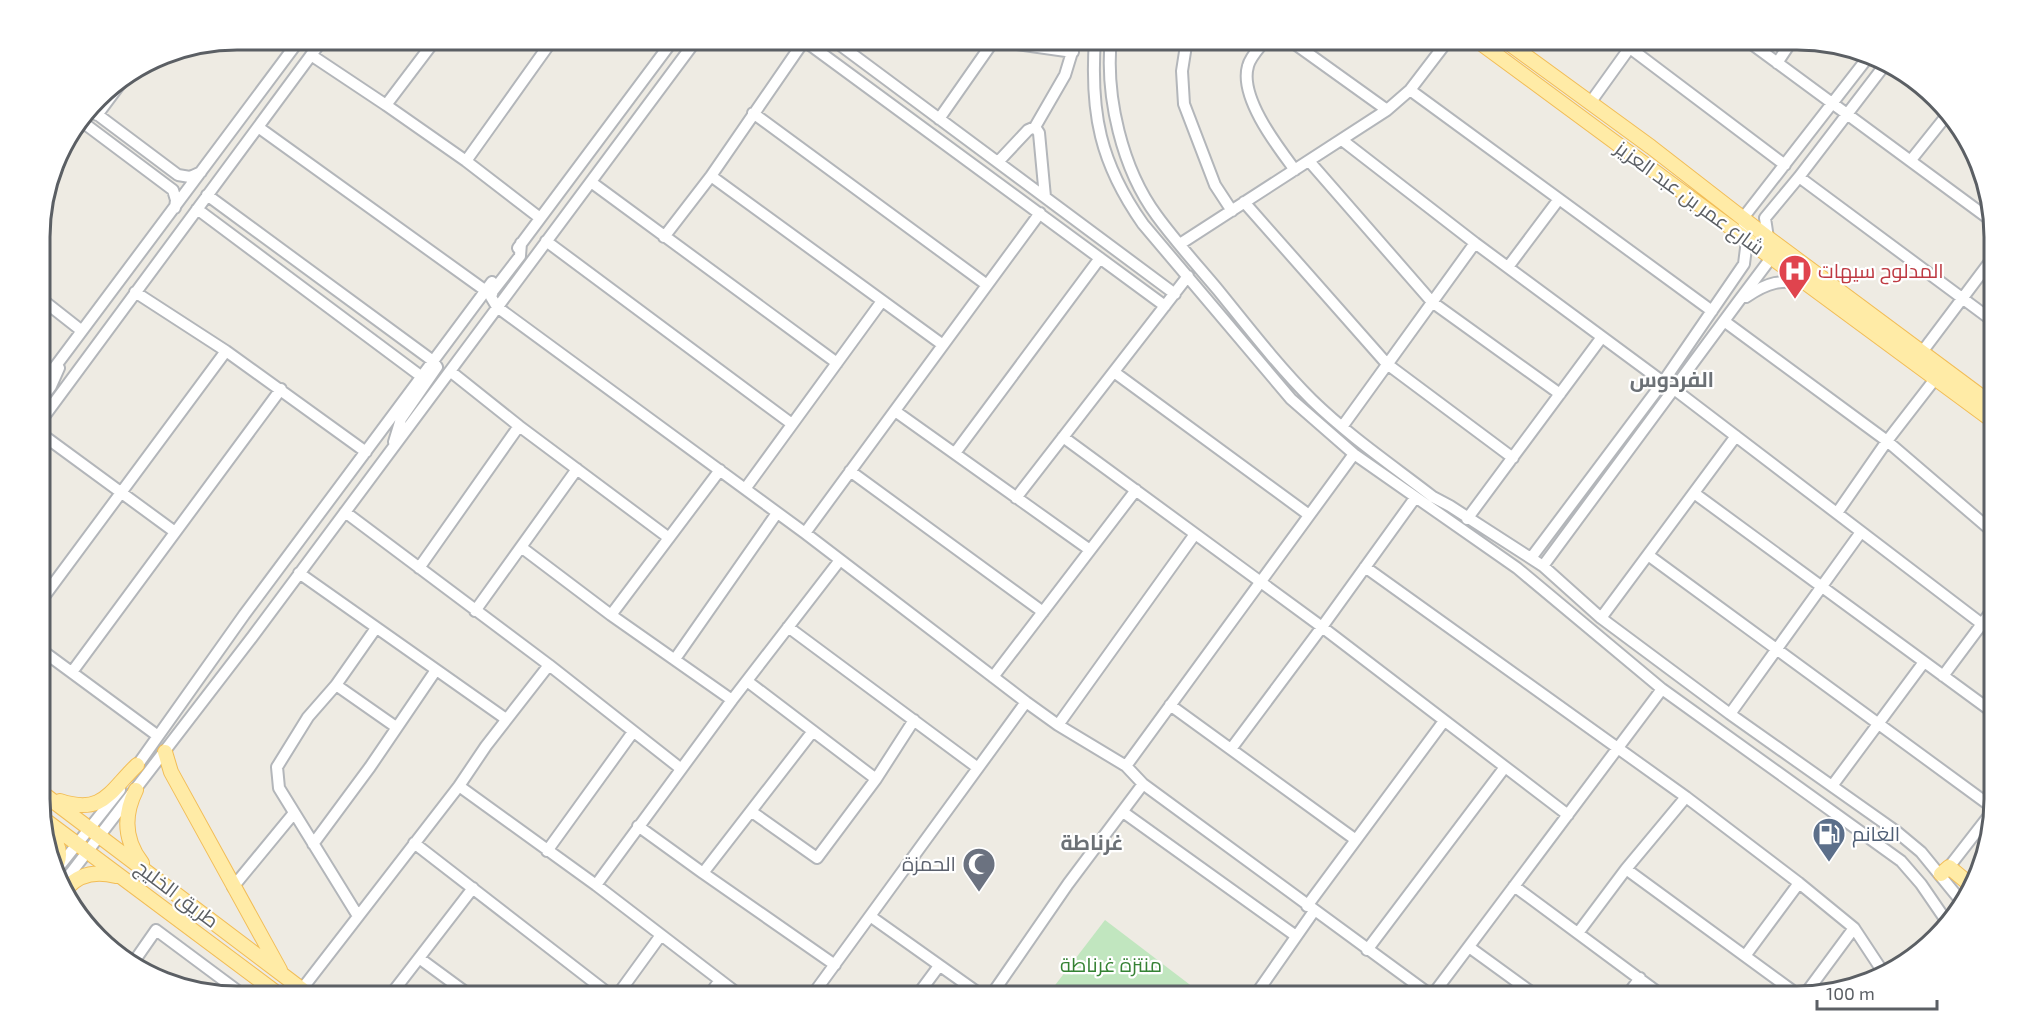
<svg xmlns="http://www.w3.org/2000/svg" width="2033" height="1036" font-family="'Exo 2',Cairo,sans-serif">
	<rect width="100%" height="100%" fill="#eeebe3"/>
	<path fill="#c1e6bf" d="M1105,920L1206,997H1046Z"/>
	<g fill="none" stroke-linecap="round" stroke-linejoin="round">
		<g stroke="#b3b6ba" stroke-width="14">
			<path id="minor" d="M436,39L386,105L466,161L540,218
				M802,39L1165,306
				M832,39L1175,294
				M992,39L995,41L1073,52
				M1095,39C1090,113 1100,163 1143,224L1291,399L1354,454L1517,568L1662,689L1901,861L1921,884L1945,919
				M1111,39C1105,96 1122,169 1157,216C1176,242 1197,265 1218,290C1248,327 1278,366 1312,400C1349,436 1393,466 1433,497L1450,506L1543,566L1601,618L1730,714L1897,832L1921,852L1961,901
				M1187,39L1182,71L1184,104L1215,185L1232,211
				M1266,39C1260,47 1250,57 1248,66C1239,97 1277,146 1295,170
				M1288,39L1387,110
				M1618,39L1785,165
				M1745,39L1992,221
				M311,55L386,105
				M1777,63L1793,39
				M1410,90L1712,311
				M1590,103L1636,39
				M90,109L178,175L190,177L201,172
				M753,113L987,285
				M97,115L126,76
				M939,119L995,39
				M81,121L173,190L176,200L175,208
				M258,127L486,291
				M1035,127L1039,133L1045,197
				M1342,140L1475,243L1663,382
				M1911,160L1947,115
				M466,161L553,39
				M1309,161L1432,302L1560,394
				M998,162L1028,130L1035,127L1065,75L1076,39
				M711,176L943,345
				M1799,177L1993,321
				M591,182L837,363
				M207,195L433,361L437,367L401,419L394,442
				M1244,202L1387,364L1513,458
				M197,209L422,377
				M664,237L711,176L804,41
				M546,241L792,424
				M521,243L520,256L493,291L491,297L497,307L805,533L1026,702L1058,725L1126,766L1143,784L1432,996
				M1180,244L1387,110L1410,90L1449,39
				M518,248L674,39
				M1508,267L1559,199
				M135,292L226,351L366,452
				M1746,297C1768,282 1781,279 1807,284
				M40,298L82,331
				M1724,321L1887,441L1993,532
				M1922,352L1992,259
				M450,371L519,426
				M1114,372L1309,515
				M40,387L300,39
				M1674,389L1982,624
				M40,401L51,386L59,368
				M895,411L1090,550
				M40,422L323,39
				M1342,427L1475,243
				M40,433L175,532
				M1063,437L1322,627L1568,815
				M955,453L1100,258
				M850,471L1043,612
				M745,489L882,301
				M1694,493L1994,713
				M1016,498L1188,276
				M345,512L549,665L680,768
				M1837,513L1887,441L1935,379
				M1467,519L1602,337
				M805,533L1040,213
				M521,547L611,615L732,700
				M1648,555L1992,807
				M1531,558L1663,382L1744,264L1747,240L1743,218L1869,56
				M1543,566L1738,302L1771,258L1765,218L1799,177L1887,62
				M1365,567L1686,797L1799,883L1854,928L1883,972
				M419,568L519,426L669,538
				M299,573L506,719
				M40,602L226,351
				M475,611L577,469
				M611,615L720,470
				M1601,618L1736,436
				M788,627L978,768
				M40,649L158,736
				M675,659L777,513
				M72,672L281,389
				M1943,676L1993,609
				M993,677L1136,490
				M747,681L876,779
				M336,685L396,727
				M1170,705L1356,840
				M1730,714L1861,532
				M1058,725L1195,534
				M1231,749L1322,627L1415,498
				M1126,766L1354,454
				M134,770L244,615L492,282
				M459,786L596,885L742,997
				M1832,786L1924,662
				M752,812L817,858L876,779L914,720
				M1123,812L1296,936
				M638,826L703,873L813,731
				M414,843L613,997
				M313,844L370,767L436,670
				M547,851L633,732
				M1949,867L1991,813
				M58,868L120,790
				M1626,869L1801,997
				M703,873L835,965
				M64,882L253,636L697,39
				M596,885L732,700L840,560
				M1514,886L1664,997
				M233,887L294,813
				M1307,906L1444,721
				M358,916L279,788L277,767L308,717L336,685L376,628
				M870,916L984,997
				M1578,933L1626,869L1686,797
				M1469,947L1538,997
				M1367,950L1505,767
				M1745,956L1799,883
				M419,958L472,997
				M133,963L156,930L246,997
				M302,989L459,786L486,746L549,665
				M389,997L473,888
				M616,997L661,935
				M708,997L720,980
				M811,997L1026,702
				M916,997L939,966
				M990,997L1068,884L1143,784
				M1254,997L1314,911
				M1431,997L1662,689
				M1626,997L1640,978
				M1803,997L1854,928"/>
		</g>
		<g stroke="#f2bd57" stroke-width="16">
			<path id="major" d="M1475,39L1993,421
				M1503,39L1651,147L1767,237L1993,405
				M165,752L171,772L280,970
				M136,790C123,816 124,840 142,863
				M41,792L312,997
				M60,801C103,815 109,792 137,765
				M41,817L282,997
				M42,829C56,840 63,848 57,865
				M1941,874L1949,867L1973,887
				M67,888C80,873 97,871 116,876"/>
		</g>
		<use href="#minor" stroke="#fff" stroke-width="10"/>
		<use href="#major" stroke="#ffeba6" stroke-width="14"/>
	</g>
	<defs>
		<g id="hospital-pin" transform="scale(1.725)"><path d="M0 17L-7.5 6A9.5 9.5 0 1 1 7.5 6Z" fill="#e0444e" stroke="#fff"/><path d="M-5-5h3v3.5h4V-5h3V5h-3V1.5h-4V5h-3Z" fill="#fff"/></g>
		<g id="fuel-pin" transform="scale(1.725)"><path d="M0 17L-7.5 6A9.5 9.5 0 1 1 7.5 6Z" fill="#5c6f8a" stroke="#fff"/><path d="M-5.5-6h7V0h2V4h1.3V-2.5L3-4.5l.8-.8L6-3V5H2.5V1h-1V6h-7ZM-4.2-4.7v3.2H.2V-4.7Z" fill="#fff"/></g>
		<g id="mosque-pin" transform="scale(1.725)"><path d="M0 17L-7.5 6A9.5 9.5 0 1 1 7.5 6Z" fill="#6b7280" stroke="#fff"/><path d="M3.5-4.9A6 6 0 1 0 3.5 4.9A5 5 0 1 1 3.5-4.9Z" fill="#fff"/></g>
	</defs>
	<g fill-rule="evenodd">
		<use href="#hospital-pin" x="1795" y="271"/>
		<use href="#fuel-pin" x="1829" y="834"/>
		<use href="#mosque-pin" x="979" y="864"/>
	</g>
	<g text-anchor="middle" stroke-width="4.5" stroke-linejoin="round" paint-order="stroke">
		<g font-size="20" fill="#5b5f64" stroke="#fff">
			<text transform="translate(1690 198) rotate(36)" y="7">شارع عمر بن عبد العزيز</text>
			<text transform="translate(177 894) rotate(37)" y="7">طريق الخليج</text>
		</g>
		<g font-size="20" fill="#be3a42" stroke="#fff" text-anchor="start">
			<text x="1818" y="278">المدلوح سيهات</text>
		</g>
		<g font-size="20" fill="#4e5e75" stroke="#fff" text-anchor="start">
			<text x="1852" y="841">الغانم</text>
		</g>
		<g font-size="20" fill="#5b616d" stroke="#fff" text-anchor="end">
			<text x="956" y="871">الحمزة</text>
		</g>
		<g font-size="20" fill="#358233" stroke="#fff">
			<text x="1111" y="972">منتزة غرناطة</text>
		</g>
		<g font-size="21" font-weight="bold" fill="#6c7176" stroke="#fff">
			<text x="1672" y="387">الفردوس</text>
			<text x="1092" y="850">غرناطة</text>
		</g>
	</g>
	<path d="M0 0H2033V1036H0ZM237 50H1797A187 187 0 0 1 1984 237V799A187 187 0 0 1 1797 986H237A187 187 0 0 1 50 799V237A187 187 0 0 1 237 50Z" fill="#fff" fill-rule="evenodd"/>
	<path fill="none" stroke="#5b5f64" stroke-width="3" d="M237 50H1797A187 187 0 0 1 1984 237V799A187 187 0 0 1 1797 986H237A187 187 0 0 1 50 799V237A187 187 0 0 1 237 50Z"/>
	<path d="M1817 1000v9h120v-9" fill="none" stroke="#5b5f64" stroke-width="3"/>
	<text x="1826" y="1000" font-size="18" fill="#5b5f64" stroke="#ffffff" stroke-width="4.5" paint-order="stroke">100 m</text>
</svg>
